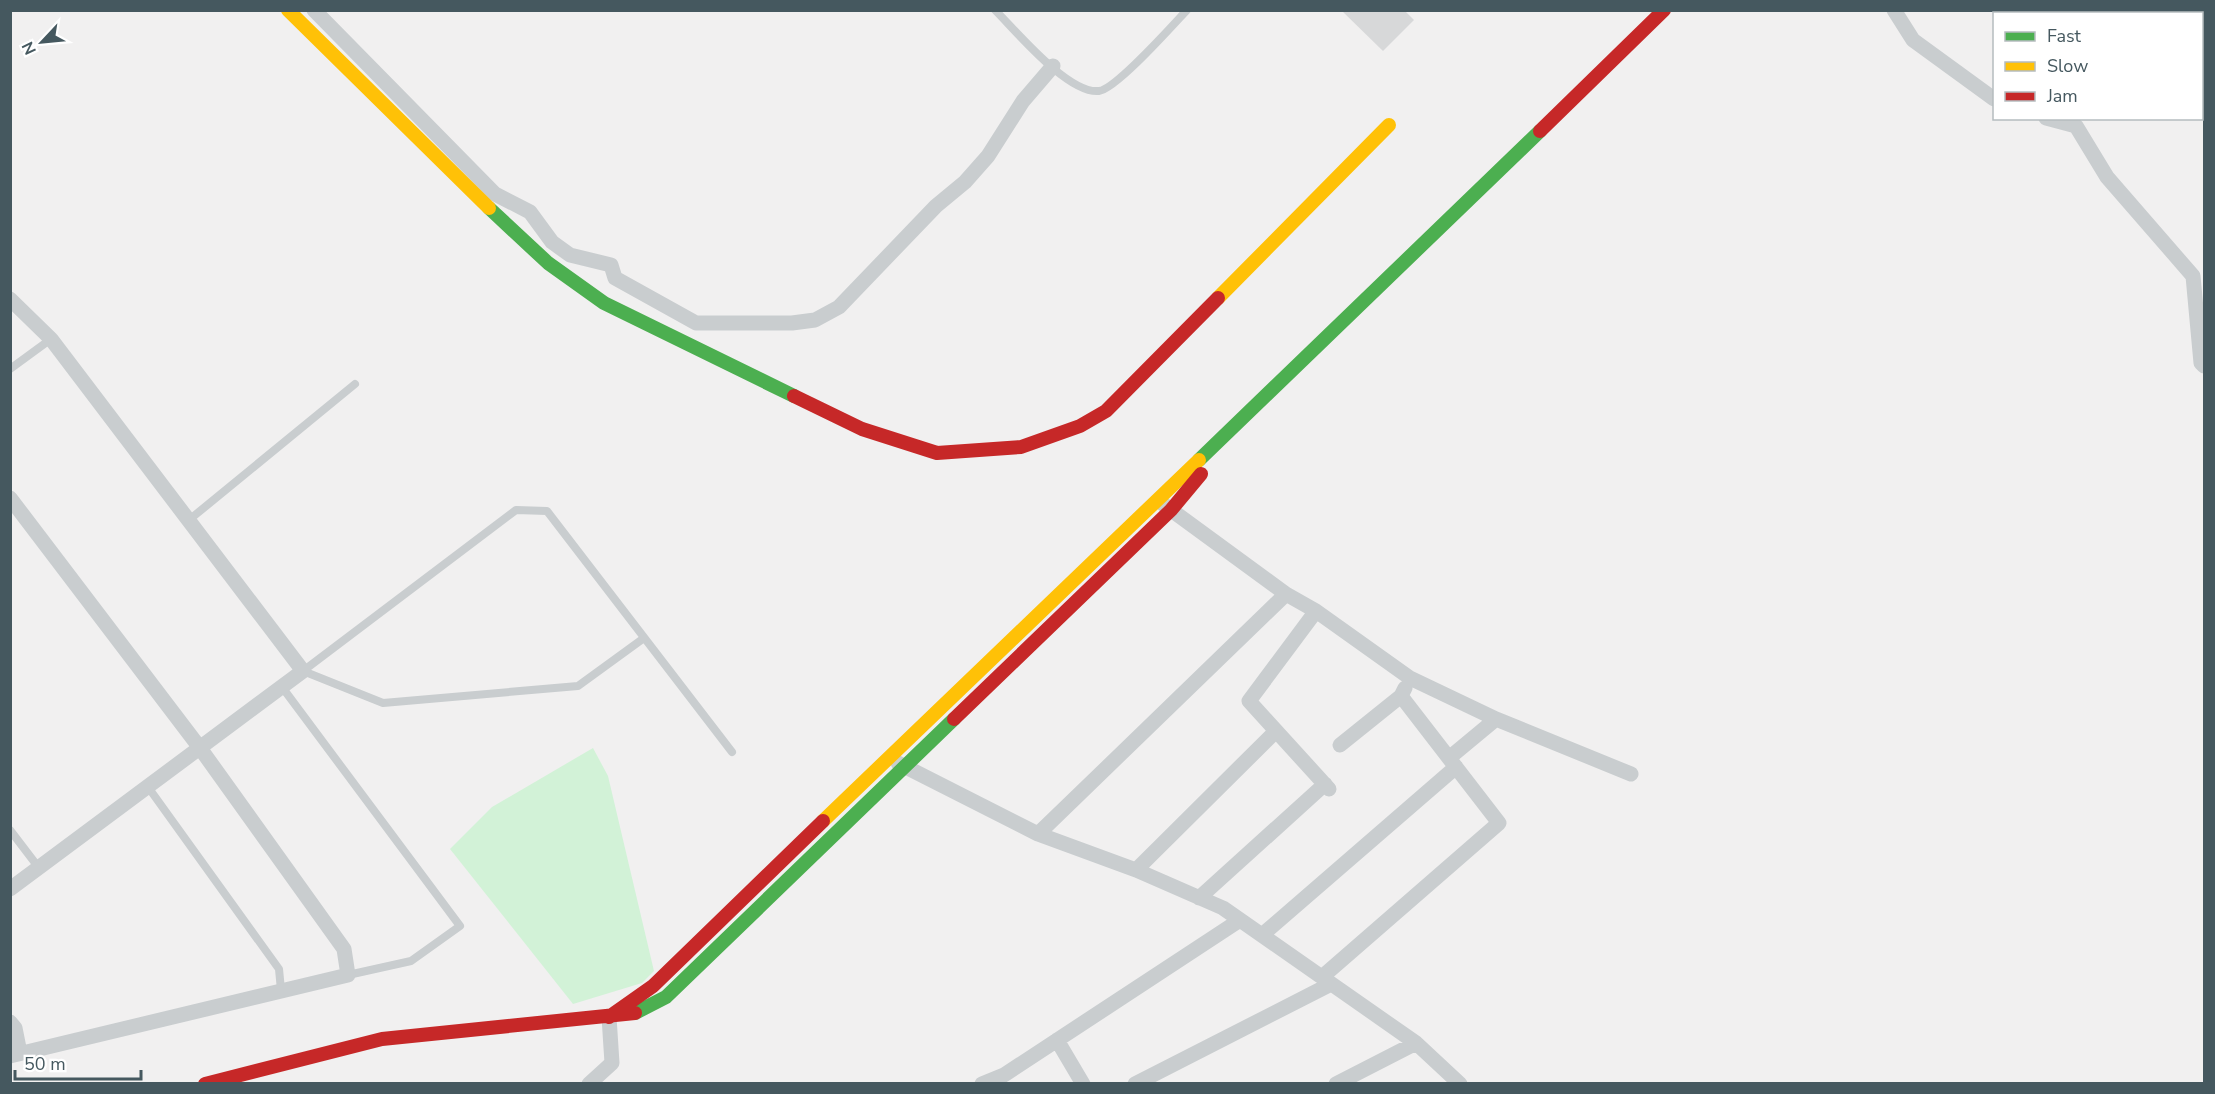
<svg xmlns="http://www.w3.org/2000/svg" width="2215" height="1094" font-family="'Nunito Sans',sans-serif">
	<rect width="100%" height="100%" fill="#f1f0f0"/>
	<path fill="#d2f2d7" d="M593,748L608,776L654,971L642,983L573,1004L450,849L492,807Z"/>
	<path fill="#d7d8d9" d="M1341,10H1404L1414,20L1383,51Z"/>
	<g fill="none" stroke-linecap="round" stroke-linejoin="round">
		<path stroke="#c9cdcf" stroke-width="8" d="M995,10C1017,32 1068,94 1099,91C1116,89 1172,26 1187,10
			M10,369L51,339
			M189,520L355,384
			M303,671L516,510L547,511L732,752
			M303,671L383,703L578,686L644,638
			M282,687L460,926L411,961L348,975
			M148,787L279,969L281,990
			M10,830L39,868"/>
		<path stroke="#c9cdcf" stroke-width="15" d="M314,10L495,194L530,212L552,242L570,255L611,265L615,278L696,323H792L815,320L839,307L936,206L965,182L988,156L1023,101L1053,66
			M1894,10L1913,40L1994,99
			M2046,118L2076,126L2107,177L2193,276L2201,363L2204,366
			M10,299L51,339L303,671L10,889
			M10,498L200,748L344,949L348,975L10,1056
			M1163,504L1286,594L1316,611L1410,678L1496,719L1631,774
			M1316,611L1249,701L1329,789
			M1340,745L1401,696L1405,688
			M1449,758L1496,719
			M898,763L1038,834L1136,870L1223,908L1416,1043L1460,1084
			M1038,834L1286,594
			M1136,870L1276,731
			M1199,898L1325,784
			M1262,935L1456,767
			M1322,977L1499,823L1401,696
			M10,1022L15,1028L20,1053
			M1057,1040L1083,1084
			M589,1084L612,1063L609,1017
			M982,1084L1004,1075L1240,920
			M1135,1084L1331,984
			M1336,1084L1416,1043"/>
		<path stroke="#4caf50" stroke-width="14" d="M489,208L548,263L604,303L794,396
			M1199,460L1540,131
			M635,1013L666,997L954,719"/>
		<path stroke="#ffc107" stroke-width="14" d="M288,10L489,208
			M1218,298L1389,125
			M823,821L1199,460"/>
		<path stroke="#c62828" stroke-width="14" d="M1540,131L1664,10
			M794,396L862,429L937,453L1021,447L1080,426L1106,411L1218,298
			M954,719L1171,510L1201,474
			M609,1017L653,986L823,821
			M205,1084L382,1039L635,1013"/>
	</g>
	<rect width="2215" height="1094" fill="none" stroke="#45585f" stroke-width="24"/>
	<rect x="1993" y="12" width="210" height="108" fill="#ffffff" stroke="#b5bcbf" stroke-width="1.5"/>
	<rect x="2005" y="32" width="30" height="9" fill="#4caf50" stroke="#b5bcbf" stroke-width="1.5"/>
	<text x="2047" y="42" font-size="18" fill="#45585f">Fast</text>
	<rect x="2005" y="62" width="30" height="9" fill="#ffc107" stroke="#b5bcbf" stroke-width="1.5"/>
	<text x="2047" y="72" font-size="18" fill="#45585f">Slow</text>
	<rect x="2005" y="92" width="30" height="9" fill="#c62828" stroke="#b5bcbf" stroke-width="1.5"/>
	<text x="2047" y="102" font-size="18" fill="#45585f">Jam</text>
	<g transform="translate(42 42) rotate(244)" stroke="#ffffff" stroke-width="4.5" paint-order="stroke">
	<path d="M0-4.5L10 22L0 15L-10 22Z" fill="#45585f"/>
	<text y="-9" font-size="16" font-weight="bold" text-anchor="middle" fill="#45585f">N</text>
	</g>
	<path d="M15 1070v9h126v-9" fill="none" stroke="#45585f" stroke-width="3"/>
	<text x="24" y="1070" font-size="18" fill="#45585f" stroke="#ffffff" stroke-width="4.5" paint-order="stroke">50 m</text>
</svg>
